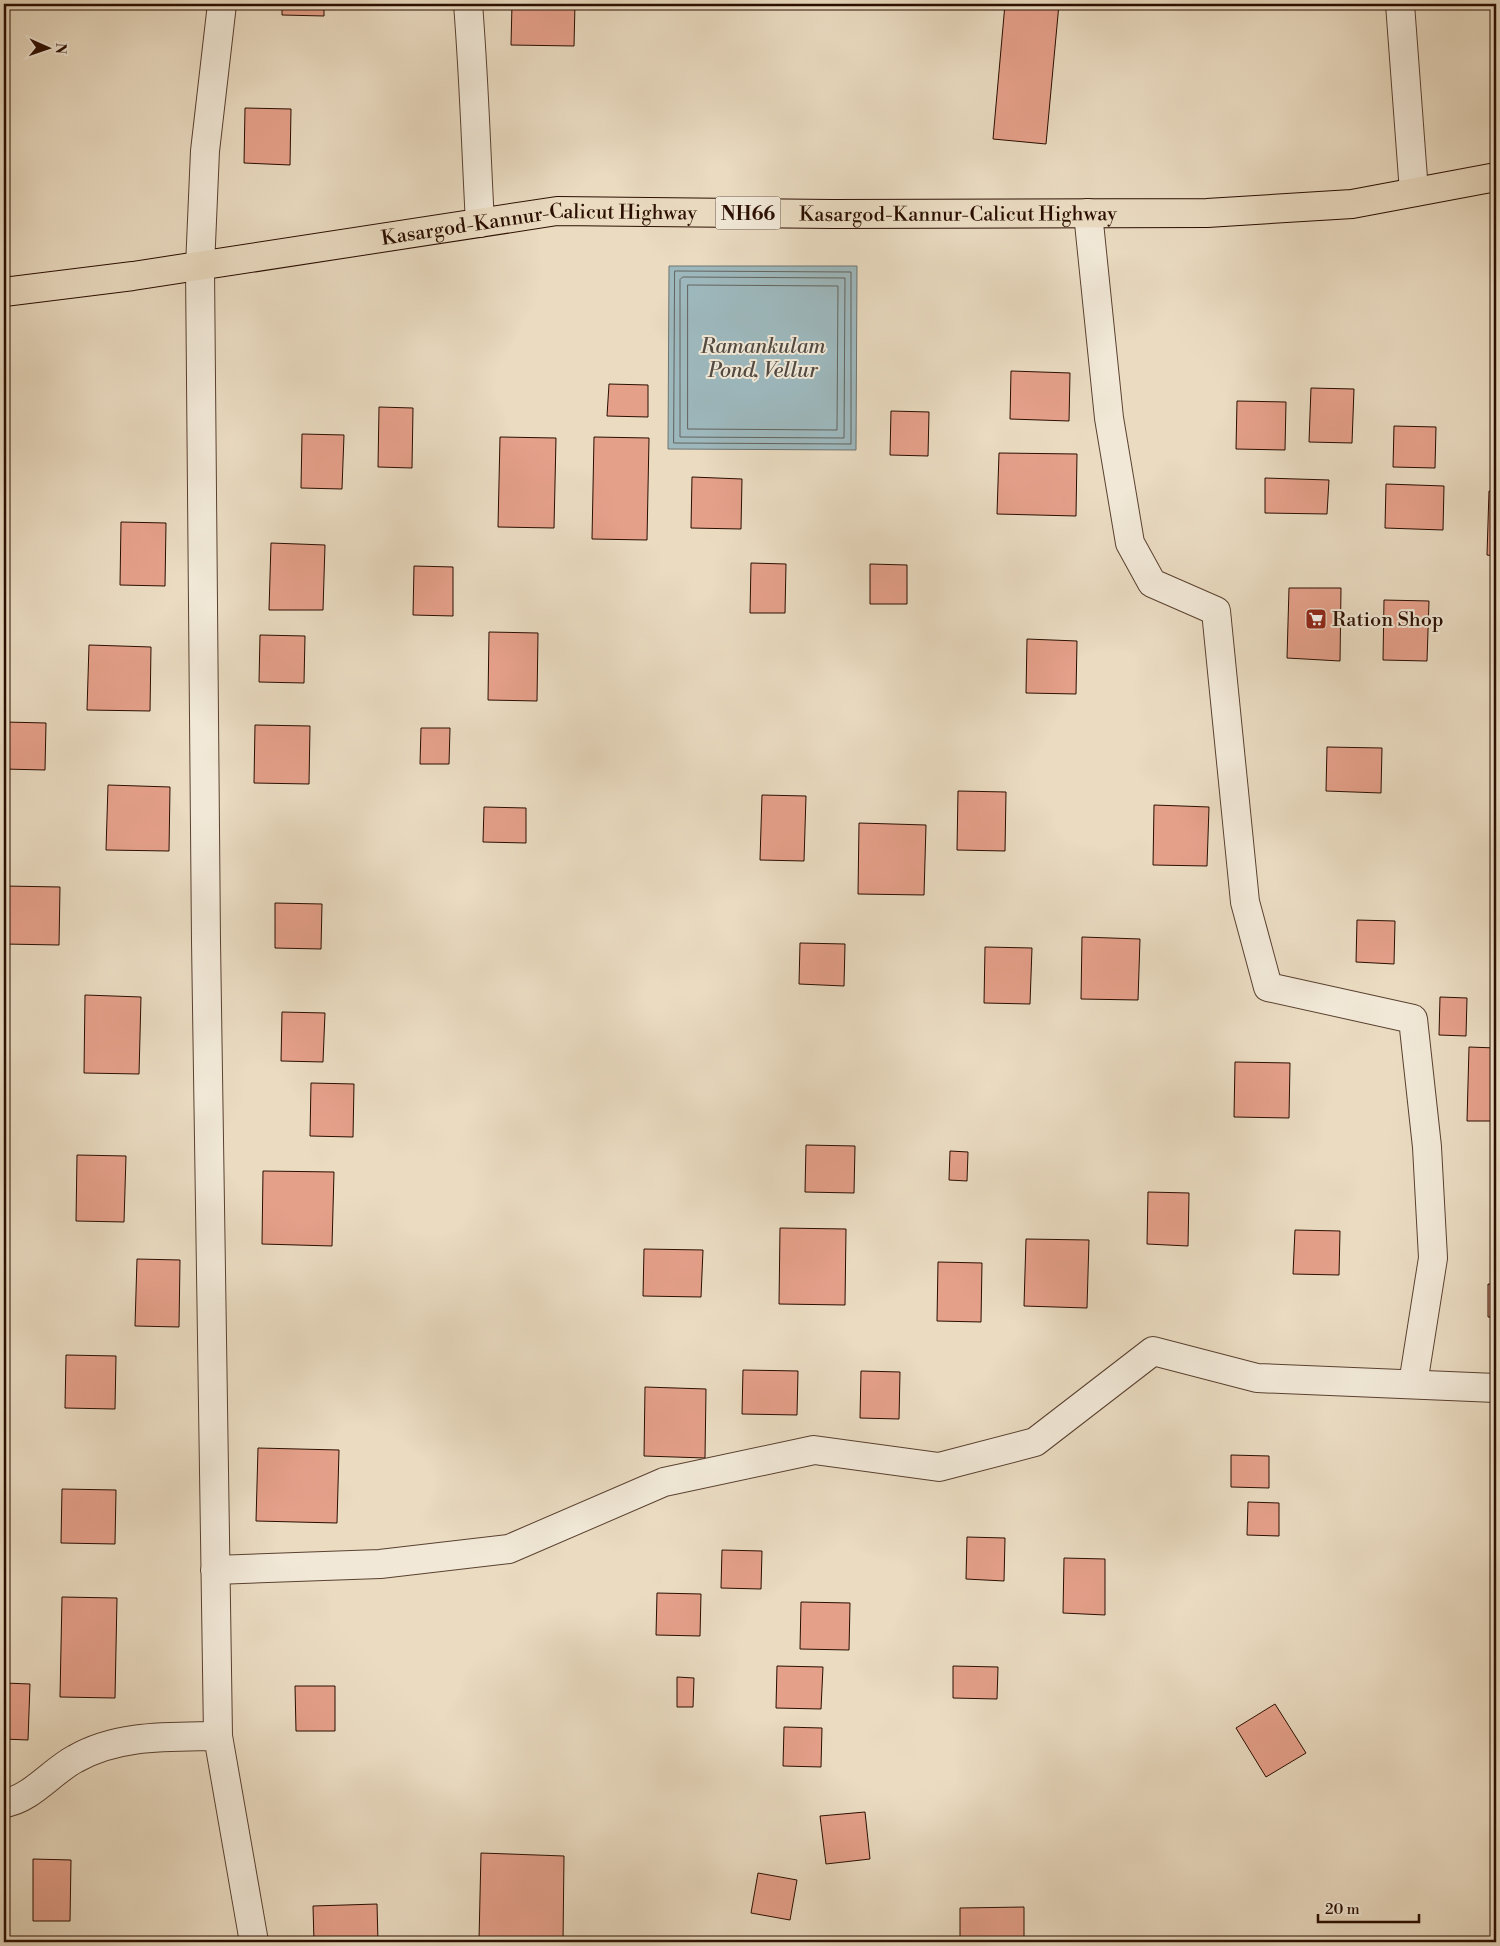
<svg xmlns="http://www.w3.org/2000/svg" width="1500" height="1946" font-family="'Libre Bodoni',serif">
	<rect width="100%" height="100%" fill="#eadbc1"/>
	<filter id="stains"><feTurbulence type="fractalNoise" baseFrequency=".004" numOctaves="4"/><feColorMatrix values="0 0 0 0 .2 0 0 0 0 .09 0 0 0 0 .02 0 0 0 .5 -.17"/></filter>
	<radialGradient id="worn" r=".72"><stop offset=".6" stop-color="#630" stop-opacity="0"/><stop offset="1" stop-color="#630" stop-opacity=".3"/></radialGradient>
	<path fill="#9db8bd" stroke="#6f7471" d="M669,266H857L856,450L668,449Z"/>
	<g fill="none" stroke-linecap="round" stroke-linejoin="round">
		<path stroke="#64635e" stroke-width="1" d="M675,271L851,272V444L674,443Z
			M683,277L845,278L844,438L680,437V280Z
			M688,285L838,286L837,430L688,429Z"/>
	</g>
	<path fill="#e5a08a" stroke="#2a0e00" d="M282,4H324V16L282,15Z
		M512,4H575L574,46L511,45Z
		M1005,4H1059L1046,144L993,139Z
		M245,108L291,109L290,165L244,163Z
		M1011,371L1070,373L1069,421L1010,419Z
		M609,384L648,385V417L607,416Z
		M1311,388L1354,389L1352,443L1309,442Z
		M1237,401L1286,402L1285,450L1236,449Z
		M379,407L413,408L412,468L378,467Z
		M891,411L929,412L928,456L890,455Z
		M1394,426L1436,427L1435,468L1393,467Z
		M302,434L344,435L342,489L301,488Z
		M500,437L556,438L554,528L498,527Z
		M594,437L649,438L647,540L592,539Z
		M999,453L1077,454L1076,516L997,514Z
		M692,477L742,479L741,529L691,528Z
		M1265,478L1329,480L1327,514L1265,513Z
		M1386,484L1444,486L1443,530L1385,528Z
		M1489,491H1496V556L1487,555Z
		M121,522L166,523L165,586L120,585Z
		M271,543L325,545L323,610H269Z
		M751,563L786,564L785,613H750Z
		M870,564L907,565V604H870Z
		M414,566L453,567V616L413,615Z
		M1289,588H1341L1340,661L1287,658Z
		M1384,600L1429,601L1427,661L1383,660Z
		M489,632L538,633L537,701L488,700Z
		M260,635L305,636L304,683L259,682Z
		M1027,639L1077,641L1076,694L1026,693Z
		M89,645L151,647L150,711L87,710Z
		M5,722L46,723L45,770L4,769Z
		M255,725L310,726L309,784L254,783Z
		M421,728H450L449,764H420Z
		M1327,747L1382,748L1381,793L1326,791Z
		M108,785L170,787L169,851L106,850Z
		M958,791L1006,792L1005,851L957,850Z
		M762,795L806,796L804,861L760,860Z
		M1154,805L1209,807L1207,866L1153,865Z
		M484,807L526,808V843L483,842Z
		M859,823L926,825L924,895L858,894Z
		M4,886L60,887L59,945L4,944Z
		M275,903L322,904L321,949L275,948Z
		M1357,920L1395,921L1394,964L1356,962Z
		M1082,937L1140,939L1138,1000L1081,999Z
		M800,943L845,944L844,986L799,984Z
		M985,947L1032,948L1030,1004L984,1003Z
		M85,995L141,997L139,1074L84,1073Z
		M1440,997L1467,998L1466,1036L1439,1035Z
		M282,1012L325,1013L323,1062L281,1061Z
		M1469,1047L1496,1048V1121H1467Z
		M1235,1062L1290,1063L1289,1118L1234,1117Z
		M311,1083L354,1084L353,1137L310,1136Z
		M806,1145L855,1146L854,1193L805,1192Z
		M950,1151L968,1152L967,1181L949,1180Z
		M77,1155L126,1156L124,1222L76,1221Z
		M263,1171L334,1172L332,1246L262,1244Z
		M1148,1192L1189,1193L1188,1246L1147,1244Z
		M780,1228L846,1229L845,1305L779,1304Z
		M1295,1230L1340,1231L1339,1275L1293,1274Z
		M1026,1239L1089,1240L1087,1308L1024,1306Z
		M644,1249L703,1250L701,1297L643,1296Z
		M137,1259L180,1260L179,1327L135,1326Z
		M938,1262L982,1263L981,1322L937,1321Z
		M1488,1284L1496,1285V1317H1488Z
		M66,1355L116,1356L115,1409L65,1408Z
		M743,1370L798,1371L797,1415L742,1414Z
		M861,1371L900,1372L899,1419L860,1418Z
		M645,1387L706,1389L705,1458L644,1456Z
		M258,1448L339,1450L337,1523L256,1521Z
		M1231,1455L1269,1456V1488L1231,1487Z
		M62,1489L116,1490L115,1544L61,1543Z
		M1248,1502L1279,1503V1536L1247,1535Z
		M967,1537L1005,1538L1004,1581L966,1579Z
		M722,1550L762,1551L761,1589L721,1588Z
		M1064,1558L1105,1559V1615L1063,1613Z
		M657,1593L701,1594L700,1636L656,1635Z
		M62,1597L117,1598L115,1698L60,1697Z
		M801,1602L850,1603L849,1650L800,1649Z
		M777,1666L823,1667L821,1709L776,1708Z
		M953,1666L998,1667L997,1699L953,1698Z
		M677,1677L694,1678L693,1707H677Z
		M4,1683L30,1684L28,1740L4,1739Z
		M295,1686H335V1731H296Z
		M1275,1704L1306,1753L1266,1777L1236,1728Z
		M784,1727L822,1728L821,1767L783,1766Z
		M865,1812L870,1859L826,1864L820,1816Z
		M481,1853L564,1856L563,1942L479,1940Z
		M33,1859L71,1860L70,1921H33Z
		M758,1873L797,1880L790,1920L751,1913Z
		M377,1904L378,1942H314L313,1906Z
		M1024,1907V1942H960V1908Z"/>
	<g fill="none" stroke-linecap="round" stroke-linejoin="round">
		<g stroke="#5a4130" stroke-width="30">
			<path id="minor" d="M222,4L205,151L200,267L206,941L218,1736L254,1942
				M468,4C474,77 476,150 480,223
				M1400,4L1414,192
				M1088,213L1109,418L1130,543L1152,583L1216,611L1245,902L1268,987L1413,1019L1427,1147L1433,1258L1413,1384
				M215,1570L380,1564L509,1549L664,1482L814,1450L939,1467L1035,1442L1153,1351L1257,1378L1496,1388
				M4,1803C30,1800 52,1771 75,1759C118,1734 170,1737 218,1736"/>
		</g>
		<g stroke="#2a0e00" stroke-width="30">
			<g id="trunk">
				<path id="s1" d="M4,292L133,276L557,211L833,214L1207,213L1352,204L1496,177"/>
			</g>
		</g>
		<use href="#minor" stroke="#f1e8d7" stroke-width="28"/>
		<use href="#trunk" stroke="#eadbc1" stroke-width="28"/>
	</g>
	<defs>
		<g id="supermarket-square" transform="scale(1.125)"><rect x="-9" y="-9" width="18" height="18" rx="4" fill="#8f2418" stroke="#f1e8d7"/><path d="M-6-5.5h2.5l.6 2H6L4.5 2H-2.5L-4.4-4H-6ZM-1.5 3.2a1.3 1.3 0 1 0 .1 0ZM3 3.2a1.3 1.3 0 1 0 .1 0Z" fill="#fff"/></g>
	</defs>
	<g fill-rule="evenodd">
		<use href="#supermarket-square" x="1316" y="619"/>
	</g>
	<g text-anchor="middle" stroke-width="4" stroke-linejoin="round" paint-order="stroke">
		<rect fill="#f1e8d7" stroke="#664f40" stroke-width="1" x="715.5" y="196.5" width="65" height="33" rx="4"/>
		<g font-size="19" font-weight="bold" fill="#2a0e00">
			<text x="748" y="220">NH66</text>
		</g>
		<g font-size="20" fill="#2a0e00" stroke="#f1e8d7">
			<text dy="7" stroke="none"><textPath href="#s1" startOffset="960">Kasargod-Kannur-Calicut Highway</textPath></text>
			<text dy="7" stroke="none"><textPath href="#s1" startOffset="540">Kasargod-Kannur-Calicut Highway</textPath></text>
		</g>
		<g font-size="20" fill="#2a0e00" stroke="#f1e8d7" text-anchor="start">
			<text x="1332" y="626">Ration Shop</text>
		</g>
		<g font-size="21" font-style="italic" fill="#524a42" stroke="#f1e8d7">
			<text x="763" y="353">Ramankulam<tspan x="763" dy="24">Pond, Vellur</tspan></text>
		</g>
	</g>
	<rect width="1500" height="1946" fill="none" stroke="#eadbc1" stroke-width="20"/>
	<rect x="5" y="5" width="1490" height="1936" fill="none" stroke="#2a0e00" stroke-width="2.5"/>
	<rect x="10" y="10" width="1480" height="1926" fill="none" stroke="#2a0e00"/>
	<g transform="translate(48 48) rotate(92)" stroke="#f1e8d7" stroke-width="4" paint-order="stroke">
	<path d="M0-4L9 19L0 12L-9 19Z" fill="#2a0e00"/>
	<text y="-8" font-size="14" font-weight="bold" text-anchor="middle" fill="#2a0e00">N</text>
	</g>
	<path d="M1318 1914v8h101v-8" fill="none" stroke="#2a0e00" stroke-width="2.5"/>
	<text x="1325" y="1914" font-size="15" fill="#2a0e00" stroke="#f1e8d7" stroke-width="4" paint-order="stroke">20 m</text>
	<rect width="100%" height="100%" filter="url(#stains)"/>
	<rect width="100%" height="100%" fill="url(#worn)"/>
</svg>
